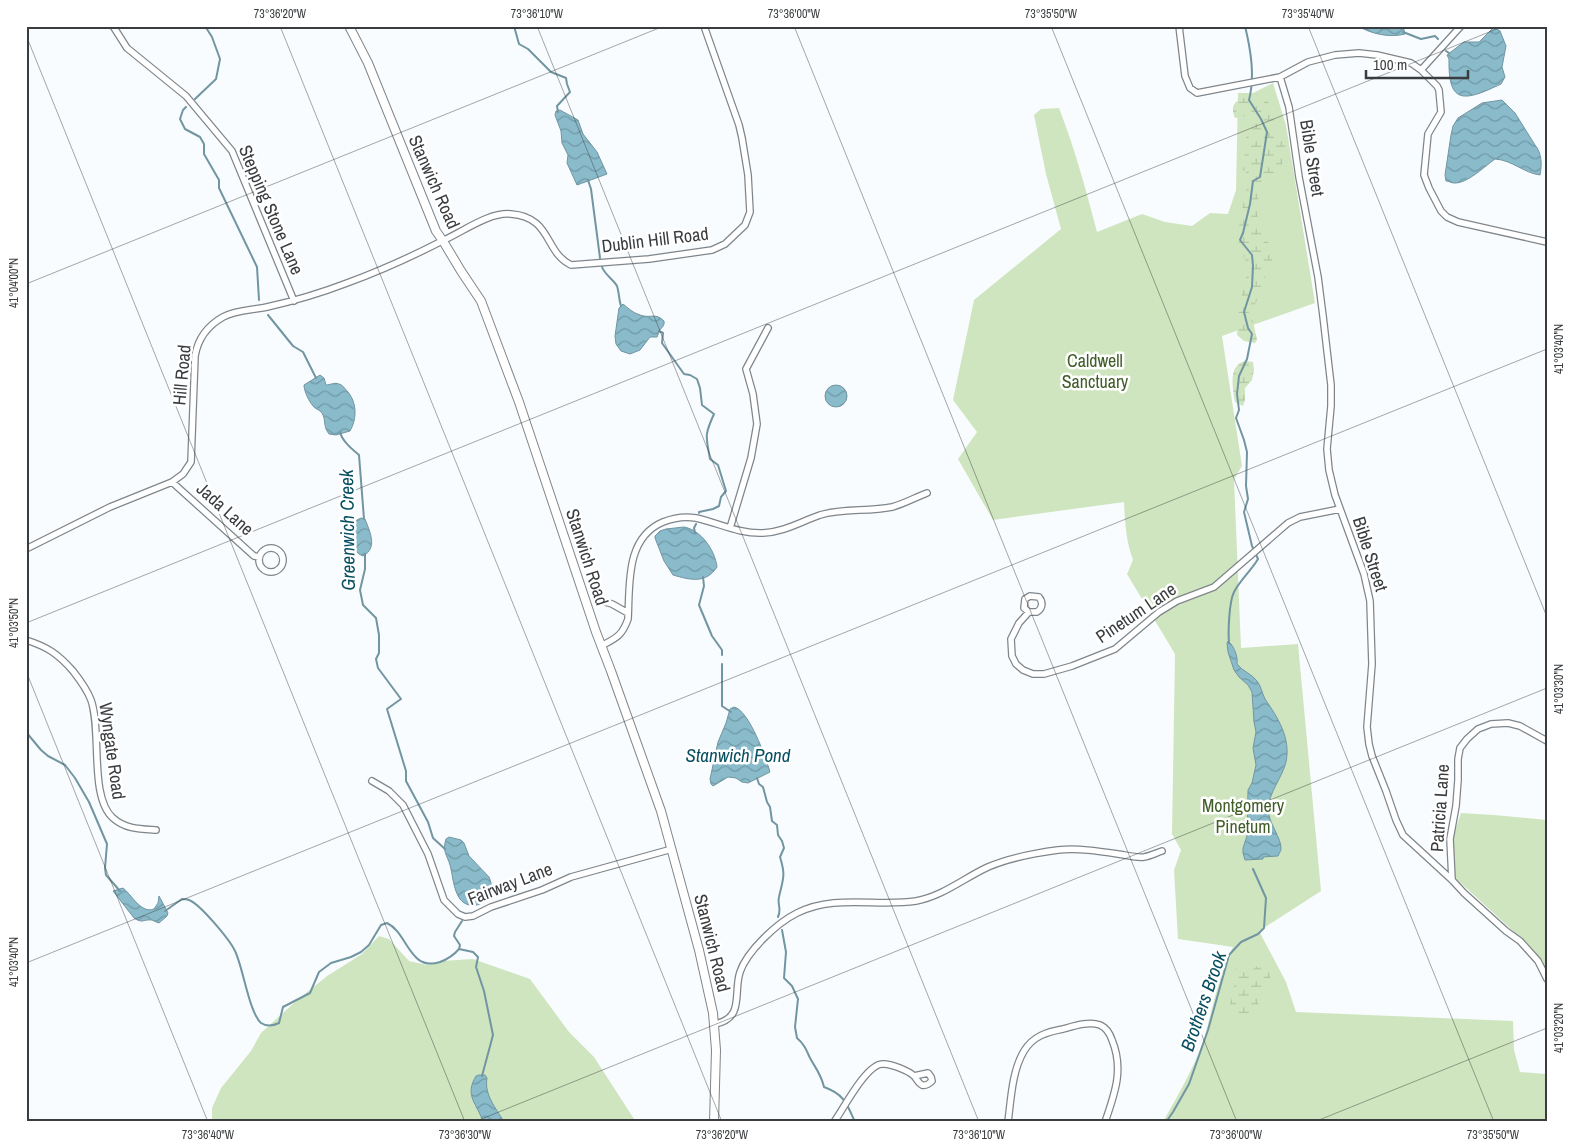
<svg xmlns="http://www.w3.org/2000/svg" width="1573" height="1148" font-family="'Archivo Narrow',sans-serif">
	<defs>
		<pattern id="wetland-marsh" width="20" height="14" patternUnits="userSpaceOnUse" patternTransform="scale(1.25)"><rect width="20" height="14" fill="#cfe5bf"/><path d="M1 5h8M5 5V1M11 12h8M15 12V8" fill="none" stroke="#b2c5a5"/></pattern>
		<pattern id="water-waves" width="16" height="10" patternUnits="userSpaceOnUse" patternTransform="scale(1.25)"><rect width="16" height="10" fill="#89bbcb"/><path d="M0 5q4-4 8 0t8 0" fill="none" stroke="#7199a6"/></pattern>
	</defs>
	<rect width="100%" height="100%" fill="#f9fcfe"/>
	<path fill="#cfe5bf" d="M1273,83L1286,125L1315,303L1222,336L1242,466L1234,479L1241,648L1298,644L1321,891L1259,931L1286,982L1296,1012L1513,1021L1514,1050L1520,1072L1547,1074V1122H1163C1178,1095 1194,1068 1204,1039C1213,1008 1218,976 1233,947L1178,939L1174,870L1181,850L1172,834L1175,654L1127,574L1133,560C1126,541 1125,523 1124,502L993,520L958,459L977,432L953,400L974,300L1061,229L1046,174L1034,115L1041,109L1059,108C1075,149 1086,190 1097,232L1142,214L1165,222L1192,226L1210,213L1228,214L1236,190L1238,93H1253Z
		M1461,813L1494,815L1547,820V973L1527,944L1450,873L1454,834Z
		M379,936L389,939L409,961L427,965L442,961L473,959L530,979L569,1032L594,1057L636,1122H212V1108L221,1088L251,1051L261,1033L295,1002L327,976L362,954Z"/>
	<path fill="url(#wetland-marsh)" d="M1258,94C1284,107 1266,130 1285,143V155L1282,164L1265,183L1259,195L1257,206L1258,219L1263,233L1270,245L1273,255L1271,265L1261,285L1260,294L1251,312L1257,340L1255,343L1244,341L1237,335L1239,305L1246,279L1247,264L1238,244V232L1248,179L1246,172L1241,169V162L1247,150L1246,134L1253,128L1255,120L1250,115L1235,118C1227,100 1244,97 1258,94Z
		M1246,361L1253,362L1254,370L1252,380L1245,388V400L1243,406L1235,402C1233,390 1227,364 1246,361Z
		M1237,965L1251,971L1257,966H1265L1271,975L1257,1007L1251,1016L1238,1020L1229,1014C1229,1005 1232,998 1234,989C1235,980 1233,973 1237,965Z"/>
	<path fill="url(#water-waves)" stroke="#7195a1" d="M1358,26H1403L1405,34C1390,38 1371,34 1358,26Z
		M1494,27L1500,31L1506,46L1502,67L1505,77L1501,84C1465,101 1448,106 1449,59L1447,55L1464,42H1479Z
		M1502,100L1515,113L1535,145C1542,153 1542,165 1540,175C1524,173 1512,160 1495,159C1485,166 1467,184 1454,183C1451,183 1449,181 1446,181L1445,175L1451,135L1453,126L1458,118L1482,103Z
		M560,110L578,120L583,134L597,152L607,174L577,185L567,163L568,155L562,143L561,131L555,115L556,111Z
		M623,304C628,308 633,313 640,315C651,319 655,312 664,321C665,327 660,328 659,332C658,334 658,335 657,337H650L640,350L630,354L621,351L616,344L615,336L619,308Z
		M320,375L324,378L326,385C330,385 335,382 339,384C343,385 345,389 348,392C357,403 357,419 350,431L336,435L329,434C323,426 326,422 323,415C321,410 317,410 314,407C309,402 304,391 304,385Z
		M825 396a11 11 0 1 1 22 0a11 11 0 1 1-22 0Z
		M361,518L365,519C370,532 378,548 363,556L359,554L352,547L354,541L350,532L355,521Z
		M684,527C701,530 715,550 717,567C706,584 690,580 673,575L664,561L655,538V536L660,531L666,529Z
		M1228,641C1234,646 1238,656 1237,664C1242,671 1252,674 1257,681C1261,686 1262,693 1265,699C1278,718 1291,738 1286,762C1282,778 1269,792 1268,809C1268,822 1282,839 1281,849C1281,851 1279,853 1278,856L1263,857V859L1245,860L1243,853V848L1247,836L1248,790L1252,783L1256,765L1253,748L1256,732L1254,722L1252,692L1248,685L1239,677L1234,670L1228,652L1227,643Z
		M734,707C749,710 766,758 770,772L748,783L742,782L736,778L728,777L713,786L711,784L710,779L718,742L726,723L730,709Z
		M449,837L461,840L464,843L469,856L489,877C500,901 471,914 460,899C453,889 453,876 450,865C447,855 442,851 446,839Z
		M123,888C132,895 141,914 154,909L158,903L159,896L168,913L167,916L159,923C156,922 154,921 152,920C143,919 143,924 134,918L113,891Z
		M479,1075H485L487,1078C484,1095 496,1108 504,1122H483C477,1103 464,1096 476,1076Z"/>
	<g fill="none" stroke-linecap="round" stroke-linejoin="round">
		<path stroke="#7195a1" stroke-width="2" d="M514,26L519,44L528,49L551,72L566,78L567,84L570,92L557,106L558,112
			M1403,32L1421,39L1435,36L1438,39
			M1446,51L1449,53
			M195,99L216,79L220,59L212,37L205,26
			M186,107L183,110L180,119L185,129L200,137L204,144V154L219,180V188L257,267L259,300
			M588,180L591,189L600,258
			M602,267C605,275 613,279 617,286C619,292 619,300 621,306
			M268,315L293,346L303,352L316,378
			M659,331L663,333L662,343L679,367L684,374L690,375L697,379L700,388L702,405L714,414C704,436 706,436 710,459L718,465L726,491L721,497L719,506L713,509L699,512V513
			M340,432C342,441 352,449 359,455L364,519
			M695,533L694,528L696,524
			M365,554V569L360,590L363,605L376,618L379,635V653L376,659L378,668L401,699L387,709L406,771V781L428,822L433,838L445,849
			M703,577L704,586L699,605L712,636L722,650V655
			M1229,643C1228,632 1229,602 1234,592C1240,580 1251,571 1258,559L1252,546L1244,512L1248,499L1246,486L1247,452L1244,440L1236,418L1239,410L1237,394L1239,376L1247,359L1252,334L1248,328L1244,312L1252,287L1253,266L1252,255L1240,240L1243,233L1250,204L1253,181L1260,177L1267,132L1261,119L1249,100C1255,76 1251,51 1245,26
			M722,664V706L731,712
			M26,732L41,750L48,756L65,765L75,778L89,802L107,844L105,868L106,875L120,891
			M757,778L759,784L763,787L767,802L770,807L772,821L777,825L778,835L782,841L784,848L780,857C786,876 783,879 779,897C777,905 782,908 778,917
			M165,911L182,899C184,899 187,899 189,900C200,904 230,940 235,951C243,967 249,1012 261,1023C267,1027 273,1026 279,1023L283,1007L310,993L319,972L331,963L351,957L361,952L369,945L381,925L387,923C408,933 409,972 440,962C448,959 453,956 459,949
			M782,930L786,952L784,978L792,986L798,999L795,1027L797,1038C804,1044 806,1049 810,1058C816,1069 821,1074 824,1087C844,1094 847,1104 855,1122
			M459,949L473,952L478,957L476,967L484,991L493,1035L482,1076
			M459,949L460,945L454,936L455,932L462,921
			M1166,1122L1173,1112L1189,1084L1208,1030L1229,955L1241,942L1258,934L1264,928L1266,898L1253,869"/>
		<g stroke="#7f868b" stroke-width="8">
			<path id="street" d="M113,26L127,48L186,96L232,151L294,301
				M1179,26L1185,76L1190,88L1197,93L1280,77L1308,62L1335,55L1359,53L1377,55L1411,63L1421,70L1437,86L1439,90L1441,112L1428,134L1424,175L1429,188L1441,211L1447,217L1458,222L1547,242
				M1421,70L1461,26
				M1280,77L1289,107L1299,177L1318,277L1323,316L1331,385V406L1327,449L1329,470L1335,495L1364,574L1370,601L1372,664L1367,727L1369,744L1372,756L1386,791L1396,820L1403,835L1452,880L1464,893L1506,931L1520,941L1538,961L1547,979
				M172,482L254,556L259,557
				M730,528L751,458L757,424L753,394L746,369L768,328
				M259 560a12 12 0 1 1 24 0a12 12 0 1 1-24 0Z
				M26,549L110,507L172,482L183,474L191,462L195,356C198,338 207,326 223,317C235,310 253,310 267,307C294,301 321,293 347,283C380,271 413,256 444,240C464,231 489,212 511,214C552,217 544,252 571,265L649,259L712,250L725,244L745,225L750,212L748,175L742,138L739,125L704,26
				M605,602L612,604L628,613
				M1029,612L1024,608L1025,599L1030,596L1039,597C1043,602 1043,608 1037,612H1029L1019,623L1011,639L1012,656L1016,664L1023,670L1033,674H1044L1072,666L1115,649L1159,612L1177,601L1214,587L1288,523L1300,517L1340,509
				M26,640C48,647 58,654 73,671C80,680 87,689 91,700C102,731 89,797 113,818C125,829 140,829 156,830
				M601,646C616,638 622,636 628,619C630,585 625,538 663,522C673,518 685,516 696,518C719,523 739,534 763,533C784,532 800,522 820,515C843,508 868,512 892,507C904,504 916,497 927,493
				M372,781L389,791L403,805L428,854L444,900L458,914L465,917L473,916L491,907L542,890L571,877L672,849
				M1452,880L1450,839L1456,806L1458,780V759L1460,748L1467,739L1478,729L1491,724L1508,723L1520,726L1547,741
				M715,1024C745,1018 733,993 740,972C747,951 777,923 797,913C835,894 876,907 916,901C943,896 964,878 988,867C1009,858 1035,853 1058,850C1078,848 1098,851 1118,854C1126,855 1136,858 1144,857C1150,856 1156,853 1162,851
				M834,1122C844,1108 866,1065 882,1064C890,1063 909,1071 914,1076C917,1079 918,1083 922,1085C926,1086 929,1084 932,1081L931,1077L928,1073L914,1076
				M1008,1122C1011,1099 1012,1071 1024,1051C1033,1036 1047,1032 1063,1029C1074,1026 1089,1021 1100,1025C1107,1028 1110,1034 1112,1040C1124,1069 1115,1093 1105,1122"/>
		</g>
		<g stroke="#7f868b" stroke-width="10">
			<path id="secondary" d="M349,26L368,63L436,231L443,241L461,271L481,301L519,402L596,632L611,671L661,811L699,950L713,1013L716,1050L714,1122"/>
		</g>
		<use href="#street" stroke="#fff" stroke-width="5.5"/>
		<use href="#secondary" stroke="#fff" stroke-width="8"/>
	</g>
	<path fill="none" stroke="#3a3d3f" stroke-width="1" stroke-opacity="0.45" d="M280,26L722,1122M537,26L979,1122M794,26L1237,1122M1051,26L1494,1122M1308,26L1547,617M26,35L465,1122M26,284L664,26M26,623L1504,26M26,671L208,1122M26,963L1547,349M474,1122L1547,688M1314,1122L1547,1028"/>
	<g text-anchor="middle" stroke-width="5" stroke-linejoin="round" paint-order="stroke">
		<g font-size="18" fill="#3a3d3f" stroke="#fff">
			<text transform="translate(1312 158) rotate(81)" y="6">Bible Street</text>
			<text transform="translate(434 182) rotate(66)" y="6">Stanwich Road</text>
			<text transform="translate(271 210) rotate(67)" y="6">Stepping Stone Lane</text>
			<text transform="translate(655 240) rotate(-7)" y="6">Dublin Hill Road</text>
			<text transform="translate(182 375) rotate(-85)" y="6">Hill Road</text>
			<text transform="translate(225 509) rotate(42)" y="6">Jada Lane</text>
			<text transform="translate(1370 554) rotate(72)" y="6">Bible Street</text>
			<text transform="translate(587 557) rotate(72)" y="6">Stanwich Road</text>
			<text transform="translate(1136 613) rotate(-34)" y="6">Pinetum Lane</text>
			<text transform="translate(112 751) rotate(82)" y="6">Wyngate Road</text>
			<text transform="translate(1440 808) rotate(-86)" y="6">Patricia Lane</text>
			<text transform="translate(510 884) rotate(-21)" y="6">Fairway Lane</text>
			<text transform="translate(712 943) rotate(76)" y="6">Stanwich Road</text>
		</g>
		<g font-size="18" fill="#405d28" stroke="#fff">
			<text x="1095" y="367">Caldwell<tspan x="1095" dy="21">Sanctuary</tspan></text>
			<text x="1243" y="812">Montgomery<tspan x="1243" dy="21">Pinetum</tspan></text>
		</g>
		<g font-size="19" font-style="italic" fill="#074f61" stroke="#fff">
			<text transform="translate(347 530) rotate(-91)" y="7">Greenwich Creek</text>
			<text x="738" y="762">Stanwich Pond</text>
			<text transform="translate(1203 1001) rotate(-71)" y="7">Brothers Brook</text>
		</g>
	</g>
	<rect width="1573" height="1148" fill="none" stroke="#ffffff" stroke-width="55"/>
	<path d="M1366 70v8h102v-8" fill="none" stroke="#3a3d3f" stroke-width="2.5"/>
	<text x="1373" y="70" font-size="15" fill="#3a3d3f" stroke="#ffffff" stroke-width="4" paint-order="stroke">100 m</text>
	<rect x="28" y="28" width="1518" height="1092" fill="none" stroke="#3a3d3f" stroke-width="2"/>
	<g font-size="12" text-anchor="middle" fill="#3a3d3f">
		<text x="280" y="18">73°36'20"W</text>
		<text x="537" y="18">73°36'10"W</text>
		<text x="794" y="18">73°36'00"W</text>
		<text x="1051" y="18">73°35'50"W</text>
		<text x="1308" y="18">73°35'40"W</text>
		<text transform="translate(14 283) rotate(-90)" y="4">41°04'00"N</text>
		<text transform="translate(1559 349) rotate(-90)" y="4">41°03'40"N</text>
		<text transform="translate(14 623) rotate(-90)" y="4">41°03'50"N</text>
		<text transform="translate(1559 689) rotate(-90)" y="4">41°03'30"N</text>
		<text transform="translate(14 962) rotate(-90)" y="4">41°03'40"N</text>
		<text transform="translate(1559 1028) rotate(-90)" y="4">41°03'20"N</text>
		<text x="208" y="1139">73°36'40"W</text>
		<text x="465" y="1139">73°36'30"W</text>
		<text x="722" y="1139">73°36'20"W</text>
		<text x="979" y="1139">73°36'10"W</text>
		<text x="1236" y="1139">73°36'00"W</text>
		<text x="1493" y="1139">73°35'50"W</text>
	</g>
</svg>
